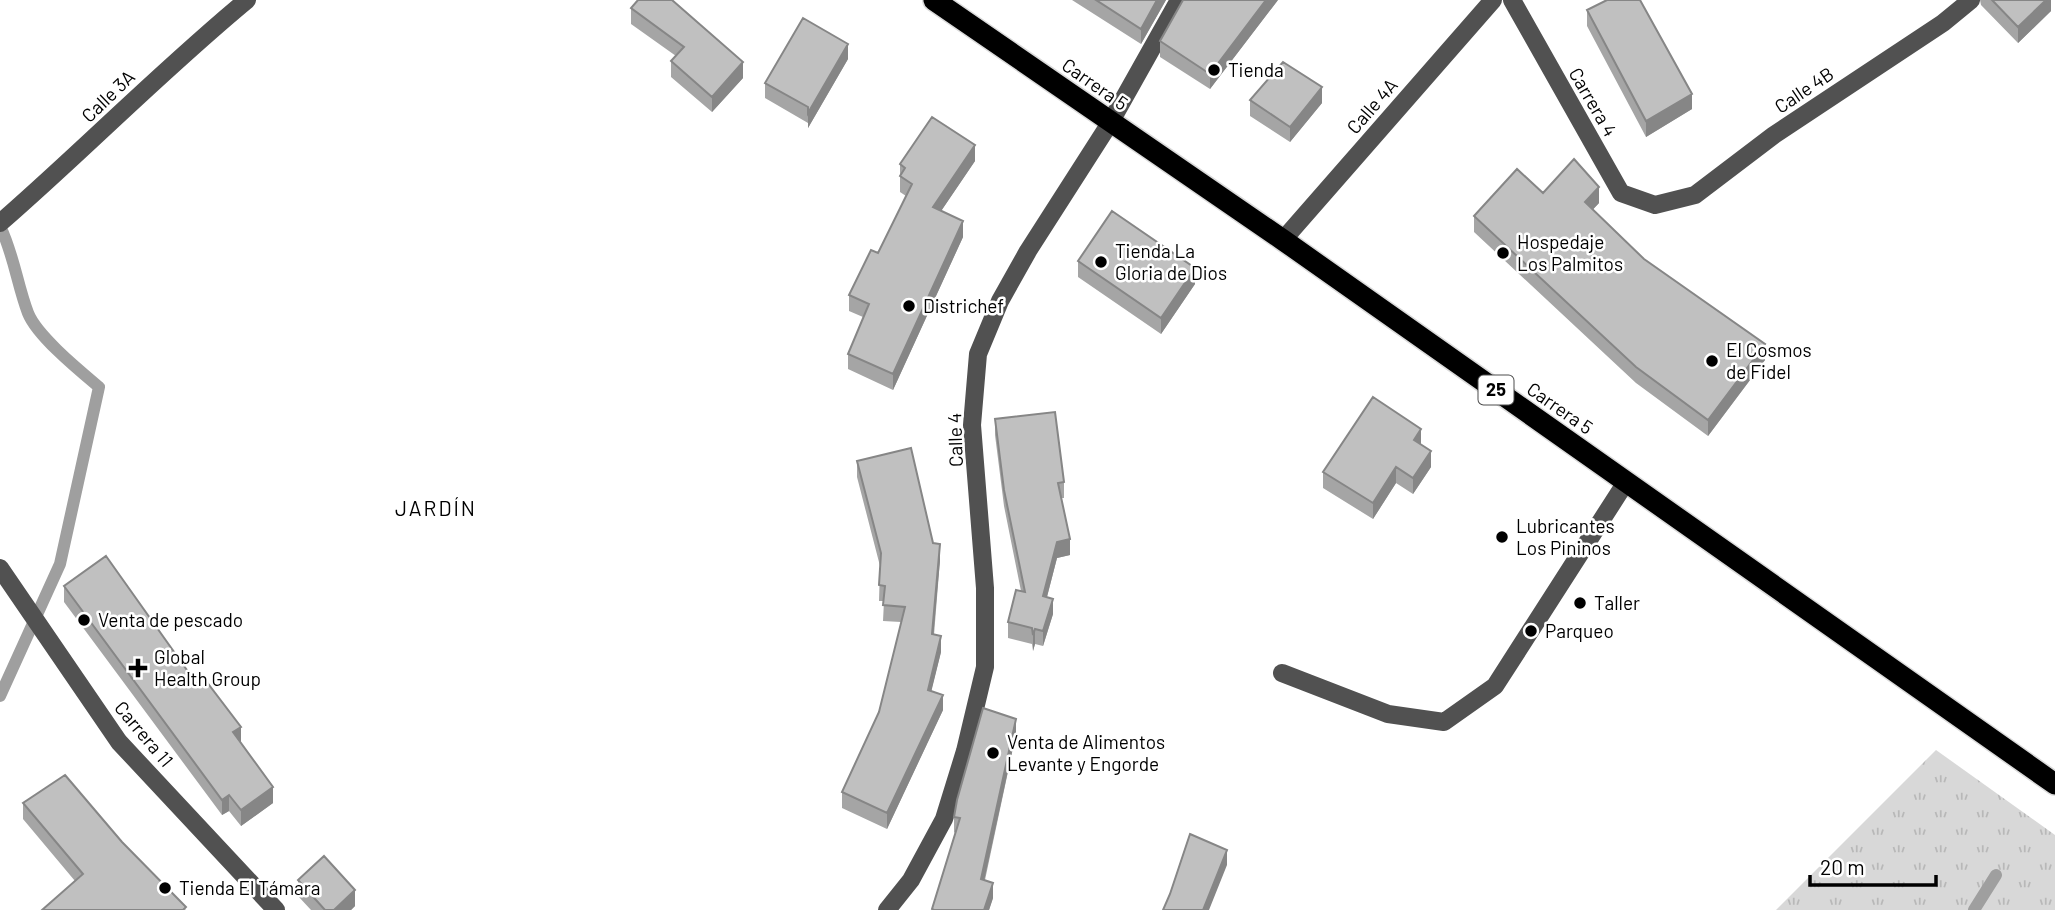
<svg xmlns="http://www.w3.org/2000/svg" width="2055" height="910" font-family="Barlow,sans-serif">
	<defs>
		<pattern id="grass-tufts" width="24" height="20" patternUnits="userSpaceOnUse" patternTransform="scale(1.75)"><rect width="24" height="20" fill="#d8d8d8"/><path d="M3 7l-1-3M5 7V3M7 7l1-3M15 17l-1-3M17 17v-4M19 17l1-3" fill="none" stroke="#b8b8b8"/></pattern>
	</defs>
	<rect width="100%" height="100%" fill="#fff"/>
	<path fill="url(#grass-tufts)" d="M1936,750L2055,835V910H1776Z"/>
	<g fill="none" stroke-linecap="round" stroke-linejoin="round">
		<path stroke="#9f9f9f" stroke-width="12" d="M0,226C14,255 17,284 28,313C37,336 80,371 99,387L60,564L0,696
			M1974,910L1996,875"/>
		<g stroke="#dbdbdb" stroke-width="24">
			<path id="highway" d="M934,0L1283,240L2055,784"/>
		</g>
		<path stroke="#515151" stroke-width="18" d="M1512,0L1621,193L1655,205L1695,195L1774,135L1943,23L1971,0
			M0,223C84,150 161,71 247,0
			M1283,240L1493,0
			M0,568L119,742L276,910
			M1282,673L1388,714L1444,722L1495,686L1626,482
			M887,910L911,880L944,819L965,751L985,667V588L972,425L978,354L1000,301L1028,251L1110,123L1179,0"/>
		<use href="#highway" stroke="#000" stroke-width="21"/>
	</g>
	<path fill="#a5a5a5" d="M1072,0H1166L1141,44Z
		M1278,0L1210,89L1160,57V41Z
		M1980,0H2051V11L2018,43L1981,5Z
		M631,8L743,78L712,112L671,77V61L676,56L631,24Z
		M1587,10L1692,109L1646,137L1587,26Z
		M848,59L808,128V123L765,98V83Z
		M1250,100L1322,103L1290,142L1250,116Z
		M975,161L941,211L963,237L893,390L848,369V354L863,317L849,311V295L878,253L906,196L900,192V164Z
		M1543,193L1599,203L1592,210L1644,259L1765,360L1708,436L1636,383L1474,232V216Z
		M1078,261L1195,284L1161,334L1078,277Z
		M995,419L1064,482V498H1061L1070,555L1057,558L1047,597L1053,614L1043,646L1035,644L1033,651L1032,644L1008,638V622L1021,591L1004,506L995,435Z
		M1421,444L1431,467L1413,494L1396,483L1373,519L1323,488V472Z
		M857,461L933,543L940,560L934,635L941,652L931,691L943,710L887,829L842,808V792L879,712L901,622L883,621L884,601H879L880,566L857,477Z
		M64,586L199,687L241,743L273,803L241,826L229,811L222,815L64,602Z
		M1016,734L985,880L993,898L989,910H932L955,833L954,832V817Z
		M23,803L122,842L186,910L75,881L23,819Z
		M298,880L355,906L351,910H311L298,896Z"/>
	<path fill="#868686" d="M1157,0H1166L1141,44V29Z
		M1266,0H1278L1210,89V74Z
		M2046,0H2051V11L2018,43V27Z
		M848,44V59L808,128V113Z
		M743,62V78L712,112V97Z
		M1322,87V103L1290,142V127Z
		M1692,94V109L1646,137V121Z
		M975,145V161L933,223V207Z
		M1599,187V203L1585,218V202Z
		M963,221V237L893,390V374Z
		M1195,268V284L1161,334V318Z
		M1765,344V360L1708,436V420Z
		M1421,429V445L1414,440Z
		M1431,451V467L1413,494V478Z
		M1396,467V483L1373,519V503Z
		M1070,539V555L1057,558L1043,612V596L1057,542Z
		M940,544V560L932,650V634Z
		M1053,599V614L1043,646V631Z
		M1035,629V644L1033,651V635Z
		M941,636V652L928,705V690Z
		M943,695V710L887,829V813Z
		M1016,719V734L981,895V879Z
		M241,727V743L233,732Z
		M273,787V803L241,826V810Z
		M229,795V811L222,815V800Z
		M1227,850V865L1209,910H1203Z
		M993,883V898L989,910H984Z
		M355,890V906L351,910H334Z"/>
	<path fill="#c0c0c0" stroke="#868686" stroke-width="2" d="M638,0H672L743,62L712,97L671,61L684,47L631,8Z
		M1096,0H1157L1141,29Z
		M1183,0H1266L1210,74L1160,41Z
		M1607,0H1640L1692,94L1646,121L1587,10Z
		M1992,0H2046L2018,27Z
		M803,18L848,44L808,113V107L765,83Z
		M1283,62L1322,87L1290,127L1250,100Z
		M932,117L975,145L933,207L963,221L893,374L848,354L869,304L849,295L871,250L878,253L912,184L900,176L905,168L900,164Z
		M1574,159L1599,187L1585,202L1644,259L1765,344L1708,420L1636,367L1474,216L1517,169L1543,193Z
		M1112,211L1195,268L1161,318L1078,261Z
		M1373,397L1421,429L1414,440L1431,451L1413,478L1396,467L1373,503L1323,472Z
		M1055,412L1064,482L1058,483L1070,539L1057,542L1043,596L1053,599L1043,631L1035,629L1033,635L1032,628L1008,622L1016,590L1025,592L1004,490L995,419Z
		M911,448L933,543L940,544L932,634L941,636L928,690L943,695L887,813L842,792L879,712L905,607L883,605L885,586L879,585L881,553L857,461Z
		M106,556L199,687L206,681L241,727L233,732L273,787L241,810L229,795L222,800L64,586Z
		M983,708L1016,719L981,879L993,883L984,910H934L932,909L960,818L954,817L957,800Z
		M65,775L122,842L186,907L183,910H42L83,874L23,803Z
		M1190,834L1227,850L1203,910H1163L1170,894Z
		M324,856L355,890L334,910H325L298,880Z"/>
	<g fill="#000" stroke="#fff" stroke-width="2.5">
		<circle cx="1214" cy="70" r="7"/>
		<circle cx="1503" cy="253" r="7"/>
		<circle cx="1101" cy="262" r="7"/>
		<circle cx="909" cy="306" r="7"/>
		<circle cx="1712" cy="361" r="7"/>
		<circle cx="1502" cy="537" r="7"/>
		<circle cx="1580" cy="603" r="7"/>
		<circle cx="84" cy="620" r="7"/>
		<circle cx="1531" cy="631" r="7"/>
		<path d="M134.5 657.5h7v7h7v7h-7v7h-7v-7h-7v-7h7z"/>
		<circle cx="993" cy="753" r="7"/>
		<circle cx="165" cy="888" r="7"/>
	</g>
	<g text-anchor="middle" stroke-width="5" stroke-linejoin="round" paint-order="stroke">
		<rect fill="#fff" stroke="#4c4c4c" stroke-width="2" x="1478.5" y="375.5" width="35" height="29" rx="5"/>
		<g font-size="18" font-weight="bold" fill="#000">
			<text x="1496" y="396">25</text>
		</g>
		<g font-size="19" fill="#000" stroke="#fff" text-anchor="start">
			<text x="1228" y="77">Tienda</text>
			<text x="1517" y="249">Hospedaje<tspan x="1517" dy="22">Los Palmitos</tspan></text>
			<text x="1115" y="258">Tienda La<tspan x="1115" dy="22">Gloria de Dios</tspan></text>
			<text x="923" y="313">Districhef</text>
			<text x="1726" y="357">El Cosmos<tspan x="1726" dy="22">de Fidel</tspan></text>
			<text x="1516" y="533">Lubricantes<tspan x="1516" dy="22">Los Pininos</tspan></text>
			<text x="1594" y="610">Taller</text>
			<text x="98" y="627">Venta de pescado</text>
			<text x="1545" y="638">Parqueo</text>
			<text x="154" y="664">Global<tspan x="154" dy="22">Health Group</tspan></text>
			<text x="1007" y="749">Venta de Alimentos<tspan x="1007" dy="22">Levante y Engorde</tspan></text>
			<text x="179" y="895">Tienda El Támara</text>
		</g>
		<g font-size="19" fill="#000" stroke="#fff">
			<text transform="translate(1095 84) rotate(35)" y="7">Carrera 5</text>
			<text transform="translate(1804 90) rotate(-34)" y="7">Calle 4B</text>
			<text transform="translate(108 96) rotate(-44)" y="7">Calle 3A</text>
			<text transform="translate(1593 102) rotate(60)" y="7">Carrera 4</text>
			<text transform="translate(1372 106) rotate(-49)" y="7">Calle 4A</text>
			<text transform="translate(1560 408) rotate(35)" y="7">Carrera 5</text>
			<text transform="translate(955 440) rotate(-92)" y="7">Calle 4</text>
			<text transform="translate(144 734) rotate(50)" y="7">Carrera 11</text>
		</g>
		<g font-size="21" letter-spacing="2" fill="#000" stroke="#fff">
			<text x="436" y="516">JARDÍN</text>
		</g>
	</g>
	<path d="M1810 875v10h126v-10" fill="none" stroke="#000000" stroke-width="3.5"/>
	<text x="1820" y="875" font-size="21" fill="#000000" stroke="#ffffff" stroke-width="5" paint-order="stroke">20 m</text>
</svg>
